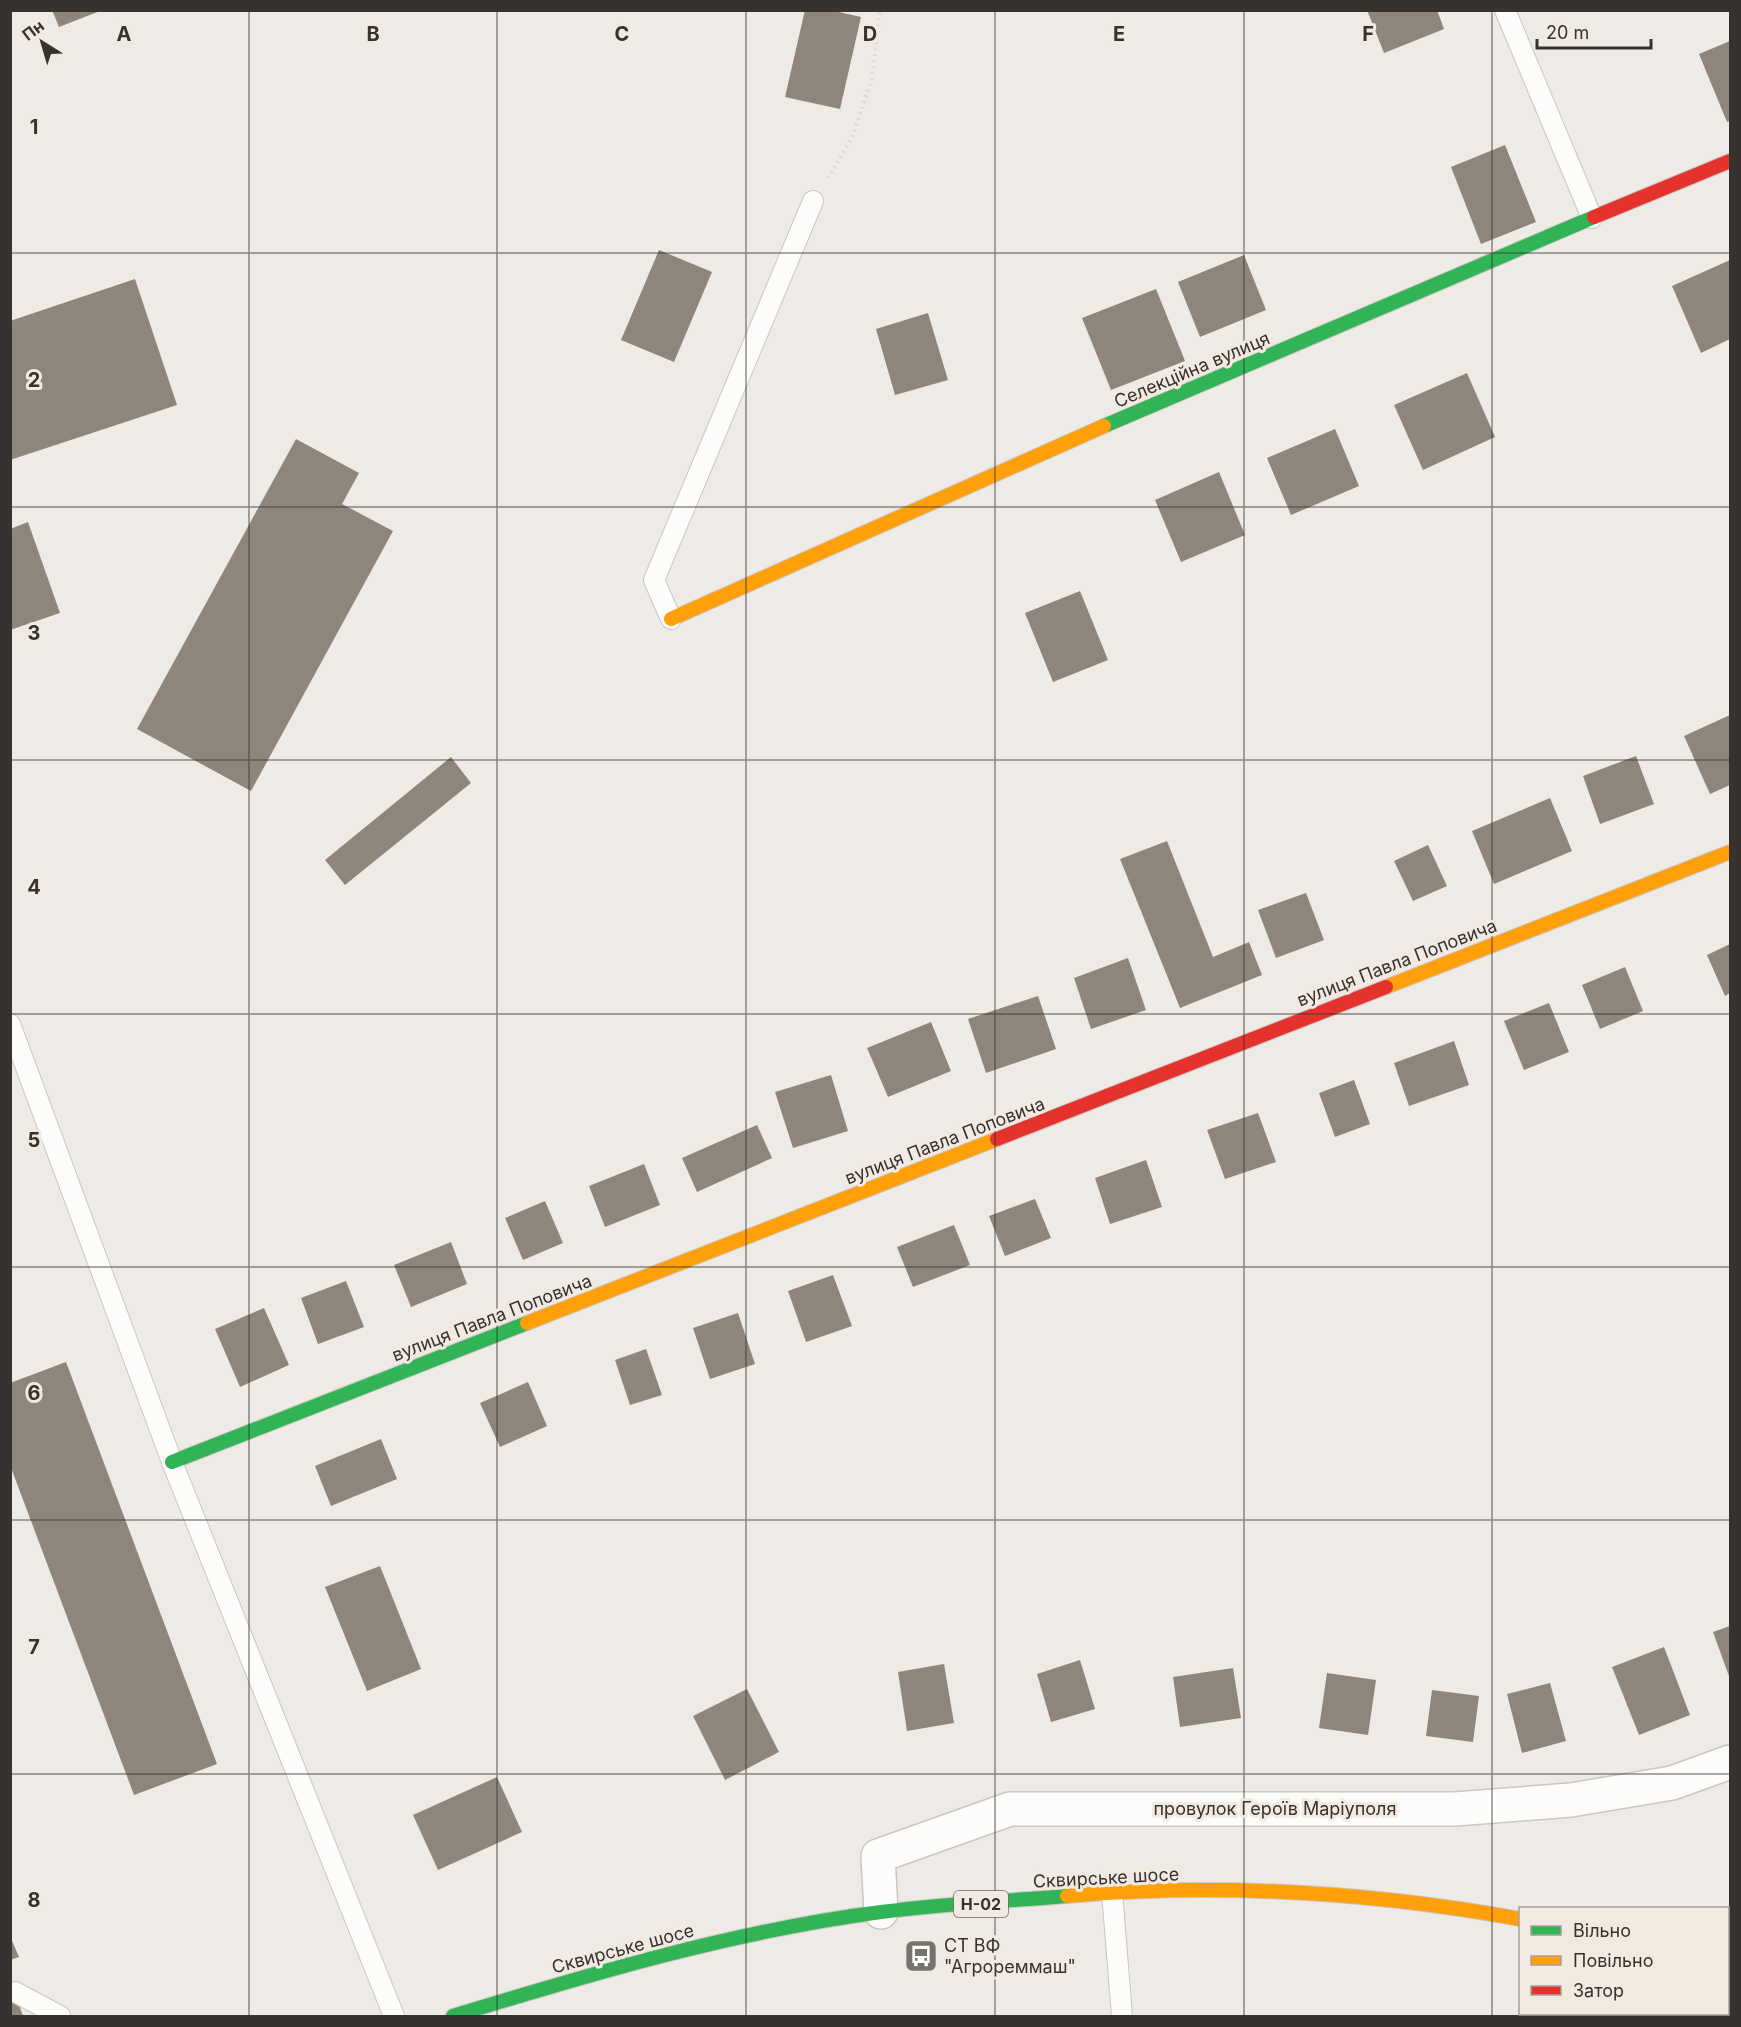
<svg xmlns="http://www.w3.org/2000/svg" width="1741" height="2027" font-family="Inter,sans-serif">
	<rect width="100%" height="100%" fill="#eeeae5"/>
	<path fill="#8e867c" d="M52,10H100V11L59,27Z
		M805,10H830L861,17L840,109L785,97Z
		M1367,10H1437L1444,29L1384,53Z
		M1730,41V121L1727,122L1699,54Z
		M1505,145L1536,222L1481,244L1451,167Z
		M659,250L712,272L674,362L621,340Z
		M1244,255L1266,310L1200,337L1178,282Z
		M1730,260V339L1701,353L1672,286Z
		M135,279L177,405L10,460V321Z
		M1156,289L1185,361L1111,390L1082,318Z
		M928,313L948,380L895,395L876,329Z
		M1467,373L1495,437L1423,470L1394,405Z
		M1335,429L1359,486L1291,515L1267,458Z
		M296,439L359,473L342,504L393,531L251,791L137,729Z
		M1219,472L1245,535L1181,562L1155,500Z
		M28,522L60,613L10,630V529Z
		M1080,591L1108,660L1053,682L1025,613Z
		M1730,715V785L1710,794L1684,736Z
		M1636,756L1654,804L1600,824L1583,776Z
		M451,757L471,783L345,885L325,860Z
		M1550,798L1572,851L1494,884L1472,831Z
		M1167,841L1213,957L1249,942L1262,975L1180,1008L1120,859Z
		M1428,845L1447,886L1413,901L1394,861Z
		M1306,893L1324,940L1276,958L1258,910Z
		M1730,944V993L1725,996L1707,955Z
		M1128,958L1146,1010L1091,1029L1074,978Z
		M1625,967L1643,1011L1600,1029L1582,985Z
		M1038,996L1056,1049L986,1073L968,1019Z
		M1549,1003L1569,1052L1524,1070L1504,1021Z
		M931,1022L951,1071L888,1097L867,1048Z
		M1454,1041L1469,1085L1409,1106L1394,1063Z
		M831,1075L848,1131L793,1148L775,1092Z
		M1354,1080L1370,1124L1335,1137L1319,1093Z
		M1258,1113L1276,1162L1225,1179L1207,1130Z
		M757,1125L772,1158L697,1192L682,1158Z
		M1146,1160L1162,1207L1110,1224L1095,1178Z
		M644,1164L660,1205L605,1227L589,1186Z
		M1035,1199L1051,1238L1005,1256L989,1216Z
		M545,1201L563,1243L523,1260L505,1218Z
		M954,1225L970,1265L913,1287L897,1247Z
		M451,1242L467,1284L411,1307L394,1265Z
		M833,1275L852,1326L806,1342L788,1291Z
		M346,1281L364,1327L318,1344L301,1298Z
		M264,1308L289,1365L240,1387L215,1329Z
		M738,1313L755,1364L710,1379L693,1328Z
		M646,1349L662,1395L630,1405L615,1360Z
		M66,1362L217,1764L134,1795L10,1465V1383Z
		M528,1382L547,1426L500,1447L480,1403Z
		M381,1439L397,1479L331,1506L315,1466Z
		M380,1566L421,1669L367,1691L325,1587Z
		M1730,1626V1679L1713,1632Z
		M1664,1647L1690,1715L1639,1735L1612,1667Z
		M1080,1660L1095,1709L1051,1722L1037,1674Z
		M944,1664L954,1723L907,1731L898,1672Z
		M1233,1668L1241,1718L1180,1727L1173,1677Z
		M1327,1673L1376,1680L1368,1735L1319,1728Z
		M1550,1683L1566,1741L1522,1753L1507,1694Z
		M747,1689L779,1752L725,1780L693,1716Z
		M1432,1690L1479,1696L1473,1742L1426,1736Z
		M497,1777L522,1832L438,1870L413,1815Z
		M10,1936L19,1957L10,1960Z
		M10,1982H11L23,2016H10Z"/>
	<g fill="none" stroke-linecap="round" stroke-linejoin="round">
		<g stroke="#cac6c2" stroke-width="22">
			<path id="lane" d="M1505,10L1592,218
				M671,619L654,580L813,201
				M10,1024L172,1462L394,2016
				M1112,1892L1122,2016
				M15,1992L60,2016"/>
		</g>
		<g stroke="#cac6c2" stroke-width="36">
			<path id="street" d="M881,1912L878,1856L1010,1809H1455L1571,1800L1672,1783L1730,1762"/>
		</g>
		<g stroke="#cac6c2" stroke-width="16">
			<path id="fast" d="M1104,426L1594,217
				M172,1462L527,1323
				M453,2016C594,1973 735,1931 881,1912C943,1904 1006,1901 1067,1896"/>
		</g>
		<g stroke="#cac6c2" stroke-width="16">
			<path id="slow" d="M671,619L1104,426
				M1386,987L1730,852
				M527,1323L997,1139
				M1067,1896C1218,1883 1371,1892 1520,1919
				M1728,1955L1730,1956"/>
		</g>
		<g stroke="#cac6c2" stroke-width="16">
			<path id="jam" d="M1594,217L1730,161
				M997,1139L1386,987"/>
		</g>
		<path stroke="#d8d7d6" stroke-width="4" stroke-dasharray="1.5 4.5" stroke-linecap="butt" d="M828,178L852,138L872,78L880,10"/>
		<use href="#lane" stroke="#fcfcfb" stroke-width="20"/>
		<use href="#street" stroke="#fcfcfb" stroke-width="33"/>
		<use href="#fast" stroke="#30b455" stroke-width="14"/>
		<use href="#slow" stroke="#ff9f0a" stroke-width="14"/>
		<use href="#jam" stroke="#e5322d" stroke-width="14"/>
	</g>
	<path fill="none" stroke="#35322f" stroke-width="1.5" stroke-opacity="0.55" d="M249,10V2016M497,10V2016M746,10V2016M995,10V2016M1244,10V2016M1492,10V2016M10,253H1730M10,507H1730M10,760H1730M10,1014H1730M10,1267H1730M10,1520H1730M10,1774H1730"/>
	<defs>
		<g id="bus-square" transform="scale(1.725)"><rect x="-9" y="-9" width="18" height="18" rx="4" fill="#76726f" stroke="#f2eae1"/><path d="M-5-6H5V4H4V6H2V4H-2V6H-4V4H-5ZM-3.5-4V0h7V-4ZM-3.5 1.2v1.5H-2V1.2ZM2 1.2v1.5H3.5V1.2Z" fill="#fff"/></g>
	</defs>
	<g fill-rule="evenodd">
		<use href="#bus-square" x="921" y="1956"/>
	</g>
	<g text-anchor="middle" stroke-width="6" stroke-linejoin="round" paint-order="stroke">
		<rect fill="#f2eae1" stroke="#6e6964" stroke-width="1.5" x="954" y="1891" width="54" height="26" rx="4.5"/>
		<g font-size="16" font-weight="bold" fill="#35322f">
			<text x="981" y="1910">Н-02</text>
		</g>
		<g font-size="18" fill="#35322f" stroke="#f2eae1">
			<text transform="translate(1192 370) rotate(-23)" y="6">Селекційна вулиця</text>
			<text transform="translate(1397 963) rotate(-21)" y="6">вулиця Павла Поповича</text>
			<text transform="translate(945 1141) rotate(-21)" y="6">вулиця Павла Поповича</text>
			<text transform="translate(492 1318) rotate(-21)" y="6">вулиця Павла Поповича</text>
			<text x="1275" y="1815">провулок Героїв Маріуполя</text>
			<text transform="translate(1106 1878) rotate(-3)" y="6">Сквирське шосе</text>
			<text transform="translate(623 1949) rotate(-15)" y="6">Сквирське шосе</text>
		</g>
		<g font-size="18" fill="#35322f" stroke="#f2eae1" text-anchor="start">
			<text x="944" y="1952">СТ ВФ<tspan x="944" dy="21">"Агрореммаш"</tspan></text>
		</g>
	</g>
	<g font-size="20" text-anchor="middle" font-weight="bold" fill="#35322f" stroke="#f2eae1" stroke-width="6" stroke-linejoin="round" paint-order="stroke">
		<text x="124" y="41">A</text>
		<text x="373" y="41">B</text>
		<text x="622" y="41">C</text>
		<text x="870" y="41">D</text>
		<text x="1119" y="41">E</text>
		<text x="1368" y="41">F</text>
		<text x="34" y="134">1</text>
		<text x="34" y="387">2</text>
		<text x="34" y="640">3</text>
		<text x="34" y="894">4</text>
		<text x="34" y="1147">5</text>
		<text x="34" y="1400">6</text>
		<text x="34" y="1654">7</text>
		<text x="34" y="1907">8</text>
	</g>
	<rect width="1741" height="2027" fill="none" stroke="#35322f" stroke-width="24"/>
	<rect x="1519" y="1907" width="210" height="108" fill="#f2eae1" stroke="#a6a09a" stroke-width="1.5"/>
	<rect x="1531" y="1926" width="30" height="9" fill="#30b455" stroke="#a6a09a" stroke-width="1.5"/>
	<text x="1573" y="1937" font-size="18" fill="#35322f">Вільно</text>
	<rect x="1531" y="1956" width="30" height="9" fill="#ff9f0a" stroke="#a6a09a" stroke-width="1.5"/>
	<text x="1573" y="1967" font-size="18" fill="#35322f">Повільно</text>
	<rect x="1531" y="1986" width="30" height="9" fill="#e5322d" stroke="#a6a09a" stroke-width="1.5"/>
	<text x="1573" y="1997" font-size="18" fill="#35322f">Затор</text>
	<g transform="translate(42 42) rotate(323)" stroke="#f2eae1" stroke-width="4.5" paint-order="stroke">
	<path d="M0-4.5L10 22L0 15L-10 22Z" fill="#35322f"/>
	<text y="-9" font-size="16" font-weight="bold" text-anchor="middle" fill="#35322f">Пн</text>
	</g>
	<path d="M1537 39v9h114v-9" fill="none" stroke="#35322f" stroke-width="3"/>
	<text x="1546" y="39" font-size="18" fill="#35322f" stroke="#f2eae1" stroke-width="4.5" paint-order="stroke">20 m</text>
</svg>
